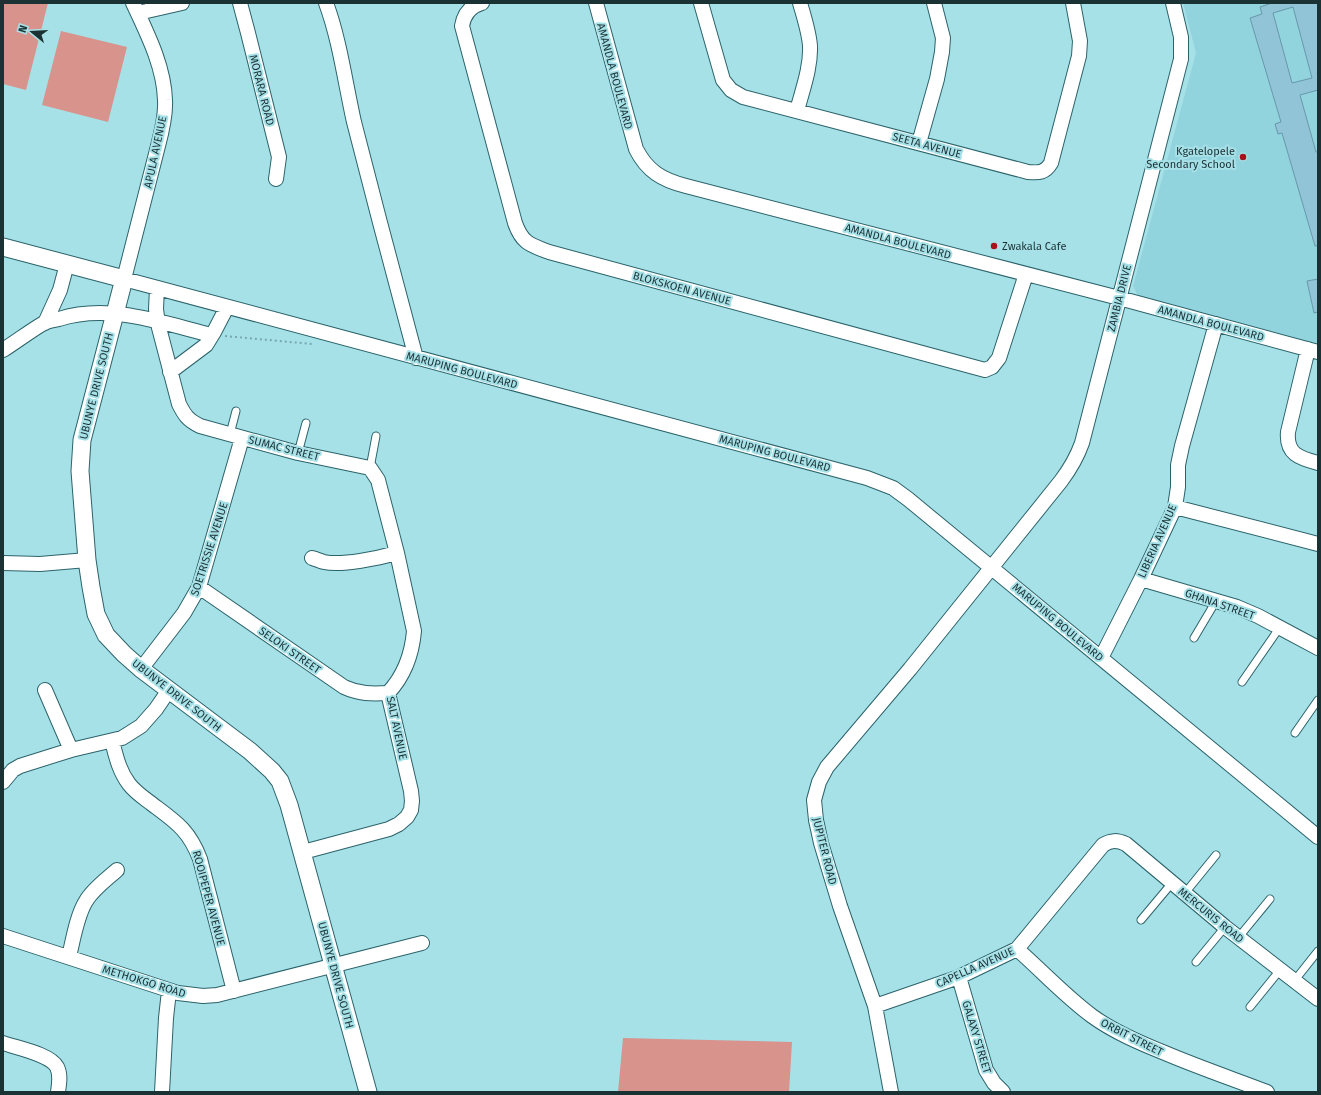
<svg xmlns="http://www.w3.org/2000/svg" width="1321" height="1095" font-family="'Fira Sans',sans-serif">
	<rect width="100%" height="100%" fill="#a7e1e8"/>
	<path fill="#92d4dd" d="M1183,3H1318V345L1139,298L1133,286L1196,53Z"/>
	<path fill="#d7938c" d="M3,3H48L26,90L3,84Z
		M61,31L127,47L108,122L42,105Z
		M623,1038L792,1042L789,1092H618Z"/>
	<path fill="#92c4d8" stroke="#6897ab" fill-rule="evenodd" d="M1272,3H1318V90L1300,95L1316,152H1318V246H1315L1282,133L1278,134L1275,124L1281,122L1250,18L1262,14L1260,7ZM1293,7L1312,78L1292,83L1273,13Z
		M1318,279V312L1314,313L1307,281Z"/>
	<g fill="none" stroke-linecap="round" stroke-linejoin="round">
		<g stroke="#2b636a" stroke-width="9">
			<path id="service" d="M230,434L236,411
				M298,453L306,423
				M370,468L376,436
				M1194,638L1216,601
				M1242,682L1280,627
				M1295,733L1318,700
				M1185,893L1216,855
				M1141,920L1172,883
				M1238,938L1270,899
				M1196,962L1225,927
				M1295,980L1318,951
				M1250,1007L1280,970"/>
		</g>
		<g stroke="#2b636a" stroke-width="16">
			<path id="minor" d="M133,3C147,33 164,66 165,100C166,115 162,131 158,146L124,279L867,478L893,488L908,499L1318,837
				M240,3L248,33L279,157L276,179
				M326,3C340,41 345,82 354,122C374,201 395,279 416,358
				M482,3C470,6 464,14 462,26L515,223C522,243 530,245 549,252L985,370L992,367L999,358L1026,274
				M596,3L636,149C647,171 662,180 686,186L1119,298L1318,352
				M701,3L723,80L731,90L743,97L1028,172C1039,173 1045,173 1051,163L1079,56L1080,41L1073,3
				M138,13L182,3
				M797,111C802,91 811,68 810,46C809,32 804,17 800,3
				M919,143L937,79L942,52L943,38L934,3
				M157,288L156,309L158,324L179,404C185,416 188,420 200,426L298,453L370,468L378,480L397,553L414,631C412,654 404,676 388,693
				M45,323L60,290L67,264
				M1308,349L1288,432C1286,454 1299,458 1318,463
				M3,350C16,342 30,331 44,323C48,321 54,320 59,319C109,303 162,323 212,335
				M170,372L206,345L214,332L227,307
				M1175,507L1318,544
				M312,558C316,559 320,561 324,562C342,566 379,558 397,553
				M3,563L40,564L87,560
				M1141,579L1237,607L1258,616L1318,648
				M199,587L344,687C359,694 372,694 388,693
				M1101,658L1141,579L1175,507L1178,487V465L1182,446L1216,324
				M141,669L184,613L199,587L242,438
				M45,690L71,750
				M112,741C116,756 119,771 129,784C135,792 144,798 152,804C176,822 189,830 200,859L234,991
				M3,782L13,770L20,766L71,750L122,738L141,726L156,709L169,690
				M303,852L389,829L399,824L407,817L411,810L412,801L411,791L388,693
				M3,936L178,993L203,996L217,995L422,943
				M1017,949C1042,971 1065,996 1092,1016C1114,1032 1140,1043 1165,1053C1198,1067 1233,1079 1267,1092
				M69,957C73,940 77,915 86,901C93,889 107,879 117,870
				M959,977L986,1070L994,1083L1003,1092
				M875,1006L959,977L1017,949L1103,845C1111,840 1117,840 1126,844L1225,927L1318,999
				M3,1043C17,1048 50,1054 57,1067C61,1075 59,1084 58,1092
				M162,1092L166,1018L169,991
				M891,1092L875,1006L840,906L821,843L816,820L814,800L819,782L827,767L910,669L1061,481C1070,469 1077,457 1082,443L1181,59V37L1173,3"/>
		</g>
		<g stroke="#2b636a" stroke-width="19">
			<path id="tertiary" d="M3,247L124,279L82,440L80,471L87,560L91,587L96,614L106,635L124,654L141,669L250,751L272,771L280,781L289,805L368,1092"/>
		</g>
		<path stroke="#78a7ac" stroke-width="2" stroke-dasharray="2 3" stroke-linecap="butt" d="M225,336L312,344"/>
		<use href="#service" stroke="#fff" stroke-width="7"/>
		<use href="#minor" stroke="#fff" stroke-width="14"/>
		<use href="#tertiary" stroke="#fff" stroke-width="17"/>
	</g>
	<g fill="#a8121c" stroke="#a7e1e8" stroke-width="1.5">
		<circle cx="1243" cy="157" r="4"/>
		<circle cx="994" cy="246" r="4"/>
	</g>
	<g text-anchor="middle" stroke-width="4" stroke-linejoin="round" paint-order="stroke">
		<g font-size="11" fill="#1b3235" stroke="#a7e1e8">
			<text transform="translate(615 76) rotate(75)" y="4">AMANDLA BOULEVARD</text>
			<text transform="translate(262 90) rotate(76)" y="4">MORARA ROAD</text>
			<text transform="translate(927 145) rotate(15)" y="4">SEETA AVENUE</text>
			<text transform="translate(155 152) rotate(-78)" y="4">APULA AVENUE</text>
			<text transform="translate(898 241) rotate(15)" y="4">AMANDLA BOULEVARD</text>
			<text transform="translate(682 288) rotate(15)" y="4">BLOKSKOEN AVENUE</text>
			<text transform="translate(1119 298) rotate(-76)" y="4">ZAMBIA DRIVE</text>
			<text transform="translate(1211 323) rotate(15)" y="4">AMANDLA BOULEVARD</text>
			<text transform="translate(462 370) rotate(15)" y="4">MARUPING BOULEVARD</text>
			<text transform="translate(96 386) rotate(-76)" y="4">UBUNYE DRIVE SOUTH</text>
			<text transform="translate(284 448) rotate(14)" y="4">SUMAC STREET</text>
			<text transform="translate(775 453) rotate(15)" y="4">MARUPING BOULEVARD</text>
			<text transform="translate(1157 541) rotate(-66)" y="4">LIBERIA AVENUE</text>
			<text transform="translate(209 549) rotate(-72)" y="4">SOETRISSIE AVENUE</text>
			<text transform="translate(1220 604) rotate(19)" y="4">GHANA STREET</text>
			<text transform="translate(1058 622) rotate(40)" y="4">MARUPING BOULEVARD</text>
			<text transform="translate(290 650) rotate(35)" y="4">SELOKI STREET</text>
			<text transform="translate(177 695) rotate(38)" y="4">UBUNYE DRIVE SOUTH</text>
			<text transform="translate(397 728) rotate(78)" y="4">SALT AVENUE</text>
			<text transform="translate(825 851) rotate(76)" y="4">JUPITER ROAD</text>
			<text transform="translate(209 898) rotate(75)" y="4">ROOIPEPER AVENUE</text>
			<text transform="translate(1211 915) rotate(39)" y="4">MERCURIS ROAD</text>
			<text transform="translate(975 967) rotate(-24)" y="4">CAPELLA AVENUE</text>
			<text transform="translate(336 975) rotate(75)" y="4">UBUNYE DRIVE SOUTH</text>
			<text transform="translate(144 981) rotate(17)" y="4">METHOKGO ROAD</text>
			<text transform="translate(977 1037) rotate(73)" y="4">GALAXY STREET</text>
			<text transform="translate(1132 1037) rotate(27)" y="4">ORBIT STREET</text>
		</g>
		<g font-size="11" fill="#1b3235" stroke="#a7e1e8" text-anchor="end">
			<text x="1235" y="155">Kgatelopele<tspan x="1235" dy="13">Secondary School</tspan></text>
			<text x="1002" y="250" text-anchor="start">Zwakala Cafe</text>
		</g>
	</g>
	<rect width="1321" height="1095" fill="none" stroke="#1b3235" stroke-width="8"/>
	<g transform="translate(32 32) rotate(288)" stroke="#a7e1e8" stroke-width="3" paint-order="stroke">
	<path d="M0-3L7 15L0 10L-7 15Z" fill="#1b3235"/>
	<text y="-6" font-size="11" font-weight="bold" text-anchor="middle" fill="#1b3235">N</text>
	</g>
</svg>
